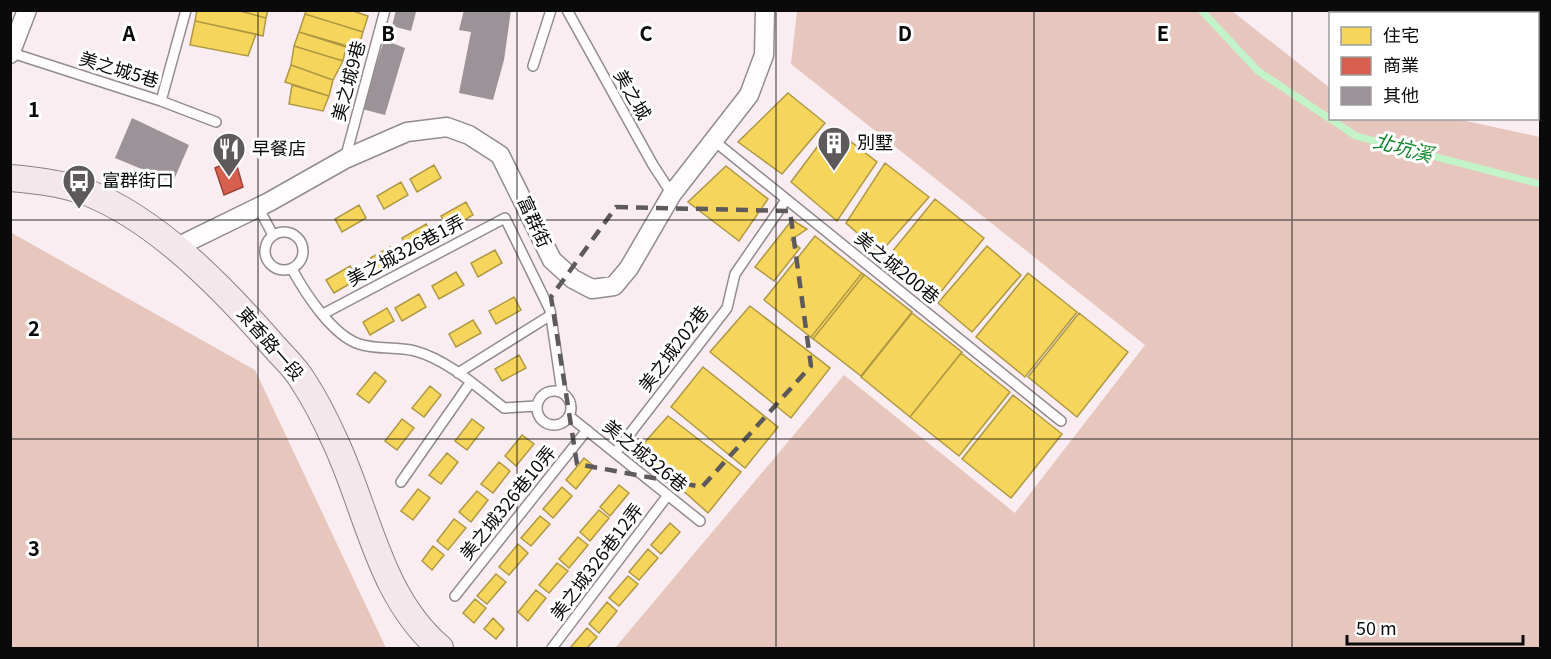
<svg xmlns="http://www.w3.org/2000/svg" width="1551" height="659" font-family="Georgia,'Noto Sans TC',serif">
	<rect width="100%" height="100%" fill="#f9edf2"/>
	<path fill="#e7c7bd" d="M797,11H1232L1330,88V118L1457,119L1540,137V648H615L844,375L1015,513L1145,345L791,64Z
		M10,232L255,370L386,648H11Z"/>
	<path fill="#f6d55c" stroke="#af9843" stroke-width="1.5" d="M197,10H236L266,18L263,36L195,21Z
		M236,10H268L266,18Z
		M306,10H350L368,16L363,32L305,14Z
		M305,14L363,32L358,49L299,32Z
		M195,21L256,34L248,56L190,45Z
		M299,32L346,47L343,61L294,46Z
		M294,46L343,61L333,80L291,65Z
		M291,65L333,80L329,96L285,82Z
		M292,85L329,96L323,111L289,104Z
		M788,93L825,123L782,174L738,142Z
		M832,127L877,162L837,221L791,182Z
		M885,163L929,197L880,253L846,223Z
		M434,165L441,178L417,192L410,179Z
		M726,166L768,199L739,241L688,202Z
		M401,182L408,195L384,209L377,196Z
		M935,199L984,238L932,303L883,263Z
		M466,202L473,215L449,229L441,216Z
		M359,205L366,218L342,232L335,219Z
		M792,220L807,229L791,240L800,248L774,281L755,267Z
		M426,224L434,237L409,250L402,238Z
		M815,236L864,275L813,339L764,300Z
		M987,246L1021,275L972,332L938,303Z
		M390,247L397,260L372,274L365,261Z
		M495,250L502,263L478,277L471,263Z
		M350,266L358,279L334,293L326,280Z
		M456,272L464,285L439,299L432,286Z
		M862,273L912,312L861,376L811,337Z
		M1028,273L1077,312L1025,377L976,337Z
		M419,294L426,307L402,321L395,308Z
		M514,297L521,310L496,324L489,311Z
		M750,306L830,368L791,418L710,352Z
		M387,308L394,321L370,335L363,322Z
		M912,313L962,352L910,417L861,377Z
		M1079,313L1128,352L1077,417L1028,377Z
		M473,320L481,333L456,347L449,334Z
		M961,353L1010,392L959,456L910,417Z
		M519,355L526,368L502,381L495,369Z
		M703,367L778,427L745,468L671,407Z
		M375,372L386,381L369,403L357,394Z
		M430,386L441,395L424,417L412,408Z
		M1013,395L1062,434L1011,498L962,459Z
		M668,416L741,472L708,513L638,450Z
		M402,419L414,428L397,450L385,441Z
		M472,419L484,428L467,450L455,441Z
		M522,435L534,444L516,466L505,456Z
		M447,453L458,462L441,484L429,475Z
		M584,458L594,466L576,489L566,480Z
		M499,462L510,471L493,493L481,484Z
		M619,485L629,493L610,516L600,507Z
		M562,487L572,496L553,518L543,509Z
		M418,489L430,498L413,520L401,511Z
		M477,491L488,500L471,522L459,512Z
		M599,510L609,518L590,541L580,532Z
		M540,516L550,524L531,546L521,538Z
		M454,519L466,528L448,550L437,541Z
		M670,523L680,532L661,554L651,545Z
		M578,537L588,545L569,568L559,559Z
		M518,544L528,553L509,575L499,567Z
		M433,546L444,555L432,570L422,561Z
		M648,549L658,558L639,580L629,572Z
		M557,563L568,571L549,593L539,585Z
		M496,574L506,582L487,604L477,596Z
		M628,576L638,584L619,606L609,598Z
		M536,590L546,598L528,621L518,612Z
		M475,599L486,608L474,623L463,613Z
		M607,602L617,611L599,633L589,624Z
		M493,618L504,629L496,639L484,629Z
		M587,628L597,637L587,648H570Z"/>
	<path fill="#d6604d" stroke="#994639" stroke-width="1.5" d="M235,159L243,187L224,195L215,168Z"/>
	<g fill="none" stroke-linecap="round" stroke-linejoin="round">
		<path stroke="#c3f3c9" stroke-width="7" d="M1201,10L1258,71L1356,136L1540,184"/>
	</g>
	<path fill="#9b9397" d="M396,10L416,12L411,31L392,26Z
		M464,10H511L504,60L493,100L459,93L471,32L459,30Z
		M384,40L405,48L385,115L362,109Z
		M132,118L189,145L173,182L115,158Z"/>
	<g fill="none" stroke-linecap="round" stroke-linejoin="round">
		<g stroke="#928c8e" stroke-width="12">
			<path id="lane" d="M567,10L653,165L672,194
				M1494,14L1495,10
				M12,53L161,101L186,10
				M1538,55L1540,59
				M533,66L551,10
				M161,101L216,122
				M713,140L1061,421
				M345,159L385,10
				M258,207L273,235
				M265 251a19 19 0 1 1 38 0a19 19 0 1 1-38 0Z
				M292,269C305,293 332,335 359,344C376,350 397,346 415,351C448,360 477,387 504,408L536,406
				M323,314L505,218L550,310L562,392
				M458,373L551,315
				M537 408a17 17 0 1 1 34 0a17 17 0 1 1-34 0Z
				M569,416L700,521
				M615,453L727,308L735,274L786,200
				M401,482L470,383
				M455,596L587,430
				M552,648L668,495"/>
		</g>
		<g stroke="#928c8e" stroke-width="21">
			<path id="street" d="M10,54L27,10
				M175,248L269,202L345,159L407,132L447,127L469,135L500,155L552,260L573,279L592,289L614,286L629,268L672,194L749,95L764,55L765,10"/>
		</g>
		<g stroke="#888385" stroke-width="28">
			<path id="secondary" d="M10,178C36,180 62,183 86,192C156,219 222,287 271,343C281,355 295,367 303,381C315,399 326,421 335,441C368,511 379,596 440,648"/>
		</g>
		<use href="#lane" stroke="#fefcfd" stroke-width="9"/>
		<use href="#street" stroke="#fefcfd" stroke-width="18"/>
		<use href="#secondary" stroke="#f4e7eb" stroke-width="26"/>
	</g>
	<path fill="none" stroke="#5e595b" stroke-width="4.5" stroke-dasharray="12 8" stroke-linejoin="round" d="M616,207L790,211L811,366L702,487L577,464L551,297Z"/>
	<path fill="none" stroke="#0a0a0a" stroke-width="1.5" stroke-opacity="0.55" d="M258,10V648M517,10V648M776,10V648M1034,10V648M1292,10V648M10,220H1540M10,439H1540"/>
	<defs>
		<g id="building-pin" transform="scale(1.725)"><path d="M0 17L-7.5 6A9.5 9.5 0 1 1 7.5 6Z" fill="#5e595b" stroke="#fff"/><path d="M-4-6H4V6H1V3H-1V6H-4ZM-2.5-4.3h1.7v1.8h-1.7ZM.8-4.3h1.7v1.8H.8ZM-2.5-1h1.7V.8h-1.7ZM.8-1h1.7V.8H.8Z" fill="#fff"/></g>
		<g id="restaurant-pin" transform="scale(1.725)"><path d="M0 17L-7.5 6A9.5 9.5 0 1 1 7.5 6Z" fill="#5e595b" stroke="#fff"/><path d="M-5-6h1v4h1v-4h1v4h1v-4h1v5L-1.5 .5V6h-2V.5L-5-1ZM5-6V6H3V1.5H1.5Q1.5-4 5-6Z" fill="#fff"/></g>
		<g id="bus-pin" transform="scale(1.725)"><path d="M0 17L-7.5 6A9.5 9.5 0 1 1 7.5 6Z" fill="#5e595b" stroke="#fff"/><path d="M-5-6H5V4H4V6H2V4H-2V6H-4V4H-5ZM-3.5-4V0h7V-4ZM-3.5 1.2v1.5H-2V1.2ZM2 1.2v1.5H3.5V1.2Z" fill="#fff"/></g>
	</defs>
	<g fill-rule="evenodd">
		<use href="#building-pin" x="834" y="143"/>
		<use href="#restaurant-pin" x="229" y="149"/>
		<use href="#bus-pin" x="79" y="181"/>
	</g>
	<g text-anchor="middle" stroke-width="6" stroke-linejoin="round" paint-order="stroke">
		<g font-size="18" fill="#0a0a0a" stroke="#fff">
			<text transform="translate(119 70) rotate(17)" y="6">美之城5巷</text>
			<text transform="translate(349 81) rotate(-75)" y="6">美之城9巷</text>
			<text transform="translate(632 95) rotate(60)" y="6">美之城</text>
			<text transform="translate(534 222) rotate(65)" y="6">富群街</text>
			<text transform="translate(406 251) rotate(-28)" y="6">美之城326巷1弄</text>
			<text transform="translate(897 268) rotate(39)" y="6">美之城200巷</text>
			<text transform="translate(270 344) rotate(49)" y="6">東香路一段</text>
			<text transform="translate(674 349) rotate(-53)" y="6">美之城202巷</text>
			<text transform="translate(645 456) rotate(39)" y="6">美之城326巷</text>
			<text transform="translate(508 503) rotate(-51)" y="6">美之城326巷10弄</text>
			<text transform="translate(597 562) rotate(-53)" y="6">美之城326巷12弄</text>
		</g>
		<g font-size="18" fill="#0a0a0a" stroke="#fff" text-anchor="start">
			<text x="857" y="149">別墅</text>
			<text x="252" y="155">早餐店</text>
			<text x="102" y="187">富群街口</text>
		</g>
		<g font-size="20" font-style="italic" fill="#14852c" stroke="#fff">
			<text transform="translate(1403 148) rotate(15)" y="7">北坑溪</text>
		</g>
	</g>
	<g font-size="20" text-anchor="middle" font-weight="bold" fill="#0a0a0a" stroke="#fff" stroke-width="6" stroke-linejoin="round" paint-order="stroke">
		<text x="129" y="41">A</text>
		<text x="388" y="41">B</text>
		<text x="646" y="41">C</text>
		<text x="905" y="41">D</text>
		<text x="1163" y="41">E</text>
		<text x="34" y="117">1</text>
		<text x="34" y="336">2</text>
		<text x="34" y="556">3</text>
	</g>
	<rect width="1551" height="659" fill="none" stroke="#0a0a0a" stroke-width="24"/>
	<rect x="1329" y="12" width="210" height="108" fill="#ffffff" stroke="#9d9d9d" stroke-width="1.5"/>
	<rect x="1341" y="27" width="30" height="18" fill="#f6d55c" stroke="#9d9d9d" stroke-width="1.5"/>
	<text x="1383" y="42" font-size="18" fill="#0a0a0a">住宅</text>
	<rect x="1341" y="57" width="30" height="18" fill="#d6604d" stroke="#9d9d9d" stroke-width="1.5"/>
	<text x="1383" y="72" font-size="18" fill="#0a0a0a">商業</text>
	<rect x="1341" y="87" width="30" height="18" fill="#9b9397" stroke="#9d9d9d" stroke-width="1.5"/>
	<text x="1383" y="102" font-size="18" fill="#0a0a0a">其他</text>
	<path d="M1347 635v9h176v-9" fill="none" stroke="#0a0a0a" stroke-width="3"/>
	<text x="1356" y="635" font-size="18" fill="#0a0a0a" stroke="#ffffff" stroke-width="4.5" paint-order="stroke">50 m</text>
</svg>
